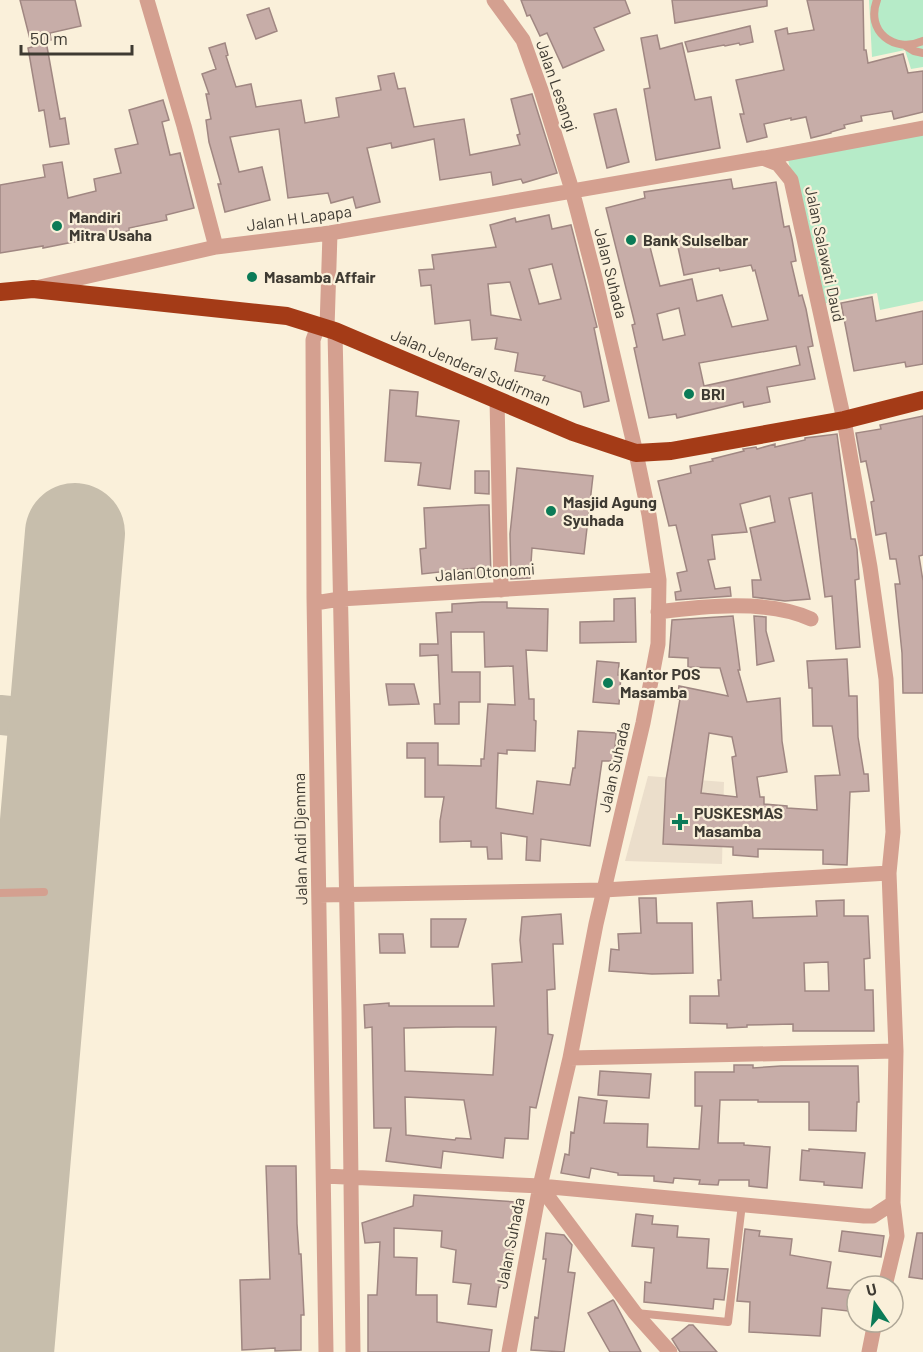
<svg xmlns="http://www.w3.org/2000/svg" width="923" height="1352" font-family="Barlow,sans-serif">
	<rect width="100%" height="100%" fill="#faf0da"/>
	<path fill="#ebdecb" d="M648,776L724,782L722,864L625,861Z"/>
	<path fill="#b6ebc8" d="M869,0H923V67L911,69L905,50L872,57Z
		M923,121V301L880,310L877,293L822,304L785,147Z"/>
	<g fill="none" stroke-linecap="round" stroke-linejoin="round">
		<path stroke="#c7beac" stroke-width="40" d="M0,715L58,721"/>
		<path stroke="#c7beac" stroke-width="100" d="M4,1352L75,533"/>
	</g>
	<path fill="#c7ada8" stroke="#a08782" stroke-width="1.5" fill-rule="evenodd" d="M20,0H75L81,26L50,33L51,40L46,41L60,119L65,118L69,144L50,147L44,110L39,111L28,48L32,47Z
		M521,0H625L630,13L594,28L604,50L563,68L547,33L540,36L530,15L527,16Z
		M672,0H767V6L675,23Z
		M807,0H863L864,50H866L868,63L903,54L908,73L923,71V112L894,119L892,111L861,116L862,121L844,125L845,128L831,132V133L811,138L806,117L791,120V118L764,124L767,137L747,142L740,114H744L736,80L784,70L775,31L787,28L788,34L814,30Z
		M269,8L277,31L256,39L247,15Z
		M750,26L753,42L740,45L739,43L725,46L724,45L688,52L685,42Z
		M657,35L660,49L682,43L695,100L711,97L720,148L656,160L644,89L650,88L641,38Z
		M225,43L228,55L226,56L236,87L251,84L256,107L301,100L305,123L339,117L336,98L381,90L378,76L394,73L398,89L405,88L414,127L464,119L470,155L520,145L517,135L520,134L511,99L532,94L557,173L523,183L521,179L493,185L491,172L440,180L434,139L392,148L391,143L367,148L380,202L356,208L353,197L331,203L328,193L288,198L279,129L230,137L239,172L262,167L270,200L225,212L218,184H221L209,142L206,120L211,119L206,94H209L202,74L216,69L209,48Z
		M163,100L169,120L162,122L170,155L180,153L194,208L166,215L167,220L129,228V231L43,248V246L0,253V185L45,177L43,165L62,162L68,198L96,191L94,179L121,173L115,149L138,144L129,110Z
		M616,109L629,162L607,168L594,114Z
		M731,179L733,189L776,182L784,227L789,226L792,239L796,261L791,262L799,296L802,295L806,309L813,346L808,347L815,379L767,387L770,402L744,407L743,402L677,418L676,414L649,418L634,348L637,347L632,325L635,324L606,208L645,198L644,192ZM676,238L684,275L719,268L720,271L751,265L753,271L755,270L768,320L732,327L722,295L697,301L692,279L660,286L649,243ZM679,308L685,335L663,340L657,314ZM796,346L800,365L704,386L699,363Z
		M549,215L552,229L571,225L597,327L594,328L609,401L584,407L581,392L543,380L545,376L515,371L518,353L495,349L497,338L472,340L470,320L435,324L431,285L421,286L419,270L434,269L432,255L496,247L490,225L515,218L516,222ZM552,264L561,299L539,304L529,269ZM510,282L521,320L491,315L488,284Z
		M872,297L876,321L923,311V364L906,367L905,362L854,371L841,303Z
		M390,390L418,392L416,416L459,421L450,489L418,485L421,463L385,461Z
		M923,416V555L919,556L923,581V693H903L902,653L895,584H900L896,559H890L886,533L876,535L871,502L874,501L866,461L861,462L856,433L881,429L880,425Z
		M837,434L851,539H855L857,549L859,579L855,580L860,647L836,649L832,596L825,597L812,493L789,498L810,599L785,601L753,597L752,580H761L750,528L775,522L770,496L740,504L747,532L712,535L715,559L708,560L715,589L730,587L731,596L676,600L675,592L681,591L677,573L687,571L676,525L669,526L658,481L691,473L690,466L713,461L712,459L744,451L743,449L756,447L757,449L775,444V447L805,440V438Z
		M517,468L593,476L584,554L532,548L530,578L511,579L510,534Z
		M475,471H489V494L475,493Z
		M481,505H489L491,578H475V568L422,574L420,549L426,548L424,508Z
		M635,598L636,642L580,643V622L614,621V599Z
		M482,602H507V608L548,609L547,651L526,650L529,699H534V720L536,721L535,751L507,750V754L498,753L496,808L533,814L537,781L570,785L573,768H575L578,731L616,733L614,761H602L590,846L541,839L540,861L526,860L527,837L501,833L502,859H488L487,847H471V841L440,842V821L444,797H425V758H407V743H438V765L481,766V759H484L488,704L515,705L513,666L485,667L484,632H451L452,672H480V702H459V724H435L434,704H440L438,655L420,656V644H438L436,613L452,612V604Z
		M733,616L740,670H738L747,702L780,698L782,741L787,772L757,777L760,797H764V804L787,806V808L817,810L815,776L840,775L832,726H813L812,688H809L807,661L847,659L849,696H857L858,737L864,774H868L869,791L850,792L847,865L823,864V850L758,849V857L733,855V847L663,844L666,780L680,699H677L679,686L728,696L720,668L688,667V658L669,657L672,620ZM709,733L732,737L736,756L732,757L737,797L701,793Z
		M754,616L766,617V631L774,661L757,665Z
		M597,661L619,663L618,675H621L619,704L593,702Z
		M386,684H414L419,704L389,705Z
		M639,898H656L657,923H692L693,973L652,974L609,971L611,949L619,950L618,934L641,933Z
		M844,900V916H868L870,958L864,959L865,990H873L874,1031H793V1024L747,1025V1027L727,1028V1024L690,1023V996H719L718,980H721L717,903L752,901L753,918L817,916L816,901ZM828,962L829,991H805L804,963Z
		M561,914L563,944H553L555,989L547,990L548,1034L553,1035L536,1108L530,1107L528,1139L505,1138L503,1158L443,1151L441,1168L386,1161L391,1128H374L372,1027L365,1028L364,1005L389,1003V1006H494L492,964L522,962L520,940L522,917ZM456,1027H496L493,1075L405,1071L404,1028ZM405,1097L464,1100L471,1139L456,1138L455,1140L406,1135Z
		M431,919H466L458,947H431Z
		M379,934H403L405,953H380Z
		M734,1065H753V1068L781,1066H858L859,1102H857L856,1131L809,1130V1102H758V1100H720L718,1143H744V1145L770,1147L767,1188L749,1186V1180H719L718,1185L699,1184L700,1180L674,1178L673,1183L654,1181V1176L618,1175V1173L591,1168L589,1178L561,1173L565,1154L569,1155L571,1132L574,1133L579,1097L607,1101L604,1123L648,1124L647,1147L699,1149L702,1106H695V1072H734Z
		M600,1071L651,1074L649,1098L598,1095Z
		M809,1149L865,1153L862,1188L824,1185V1182L800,1180L802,1150L809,1151Z
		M266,1166H296L297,1224L299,1254H301L304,1315H301V1350L275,1351V1348L242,1350L240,1280L270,1279Z
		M414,1195L517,1202L512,1258H510L506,1288L499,1287L496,1307L468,1304L471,1284L453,1282L456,1250L441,1247L442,1231L394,1228V1257L417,1258L416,1295H437V1322L492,1330L489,1352H368V1295H377L380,1242L365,1243L362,1223L413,1206Z
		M636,1214L653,1216L652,1224L678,1226L677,1237L709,1239L707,1268L728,1269L724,1300L714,1299L713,1309L644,1302L645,1282L651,1283L654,1248L632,1246Z
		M745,1229L760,1231L759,1236L792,1239L790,1255L831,1262L827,1288L857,1291V1312L822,1308L820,1336L749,1332L750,1302L737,1301Z
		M842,1231L884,1236L881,1257L839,1251Z
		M546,1233L564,1235L572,1245L568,1272L575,1273L564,1352L531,1350L535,1317L538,1318L546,1259H543Z
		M917,1233H923V1279L909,1277Z
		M613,1300L614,1301L641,1352H610L588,1313Z
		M689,1325H693L717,1352H680L672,1339Z"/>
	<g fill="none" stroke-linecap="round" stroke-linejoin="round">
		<path stroke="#d4a090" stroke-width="8" d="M877,0C865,31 894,54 923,41
			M906,46L914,51L923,53
			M0,893L44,892
			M636,1313L728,1322L742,1204"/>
		<path stroke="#d4a090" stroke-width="15" d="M147,0L184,126L216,247
			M494,0L523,40L541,90L572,190L595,278L636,453L649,515L659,580L658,644L643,723L596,924L570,1058L540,1186L509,1352
			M764,158L923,128
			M40,287L216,247L330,233L763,158L778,164L791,180L844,420L870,567L886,679L893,832L889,873L896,1051L893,1203L873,1216H864L540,1186L324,1176
			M318,326L313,340L314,597L326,1352
			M327,328L330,233
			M335,331L349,1011L353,1352
			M497,399L501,590
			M315,603L340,599L659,580
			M658,612C704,606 768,599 811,619
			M319,895L604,890L889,873
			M570,1058L896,1051
			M540,1186L635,1313L670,1352
			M885,1286L897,1236L893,1203
			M869,1352L875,1322"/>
		<path stroke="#a43b17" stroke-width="18" d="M0,292L33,289L287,316L335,331L573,432L636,453L671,451L844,420L923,400"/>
	</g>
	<g fill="#0b7b57" stroke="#faf0da" stroke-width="2">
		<circle cx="57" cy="226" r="6"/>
		<circle cx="631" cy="240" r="6"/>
		<circle cx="252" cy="277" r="6"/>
		<circle cx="689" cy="394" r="6"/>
		<circle cx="551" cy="511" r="6"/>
		<circle cx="608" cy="683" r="6"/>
		<path d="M677 813h6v6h6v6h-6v6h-6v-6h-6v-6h6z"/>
	</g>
	<g text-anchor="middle" stroke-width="4.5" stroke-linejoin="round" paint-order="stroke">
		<g font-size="16" fill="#3e3a32" stroke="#faf0da">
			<text transform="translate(557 86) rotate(71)" y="6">Jalan Lesangi</text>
			<text transform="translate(299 218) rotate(-8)" y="6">Jalan H Lapapa</text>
			<text transform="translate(825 254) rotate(78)" y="6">Jalan Salawati Daud</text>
			<text transform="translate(611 273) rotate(76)" y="6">Jalan Suhada</text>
			<text transform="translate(471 367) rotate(23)" y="6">Jalan Jenderal Sudirman</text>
			<text transform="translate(485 572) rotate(-4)" y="6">Jalan Otonomi</text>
			<text transform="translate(614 767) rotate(-77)" y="6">Jalan Suhada</text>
			<text transform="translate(300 839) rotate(-91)" y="6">Jalan Andi Djemma</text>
			<text transform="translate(510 1243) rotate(-79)" y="6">Jalan Suhada</text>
		</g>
		<g font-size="16" font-weight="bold" fill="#3e3a32" stroke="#faf0da" text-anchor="start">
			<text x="69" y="223">Mandiri<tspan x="69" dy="18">Mitra Usaha</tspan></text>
			<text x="643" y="246">Bank Sulselbar</text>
			<text x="264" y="283">Masamba Affair</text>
			<text x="701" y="400">BRI</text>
			<text x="563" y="508">Masjid Agung<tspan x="563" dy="18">Syuhada</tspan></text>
			<text x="620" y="680">Kantor POS<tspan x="620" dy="18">Masamba</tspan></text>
			<text x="694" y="819">PUSKESMAS<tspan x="694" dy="18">Masamba</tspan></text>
		</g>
	</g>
	<g transform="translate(875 1304) rotate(346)"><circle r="28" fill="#faf0da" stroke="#afa797" stroke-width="1.5"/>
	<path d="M0-4.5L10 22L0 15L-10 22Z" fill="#0b7b57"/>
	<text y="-9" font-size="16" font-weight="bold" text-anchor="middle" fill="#3e3a32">U</text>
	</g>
	<path d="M21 45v9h111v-9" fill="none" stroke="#3e3a32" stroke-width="3"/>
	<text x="30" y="45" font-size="18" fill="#3e3a32" stroke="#faf0da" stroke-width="4.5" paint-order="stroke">50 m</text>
</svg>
